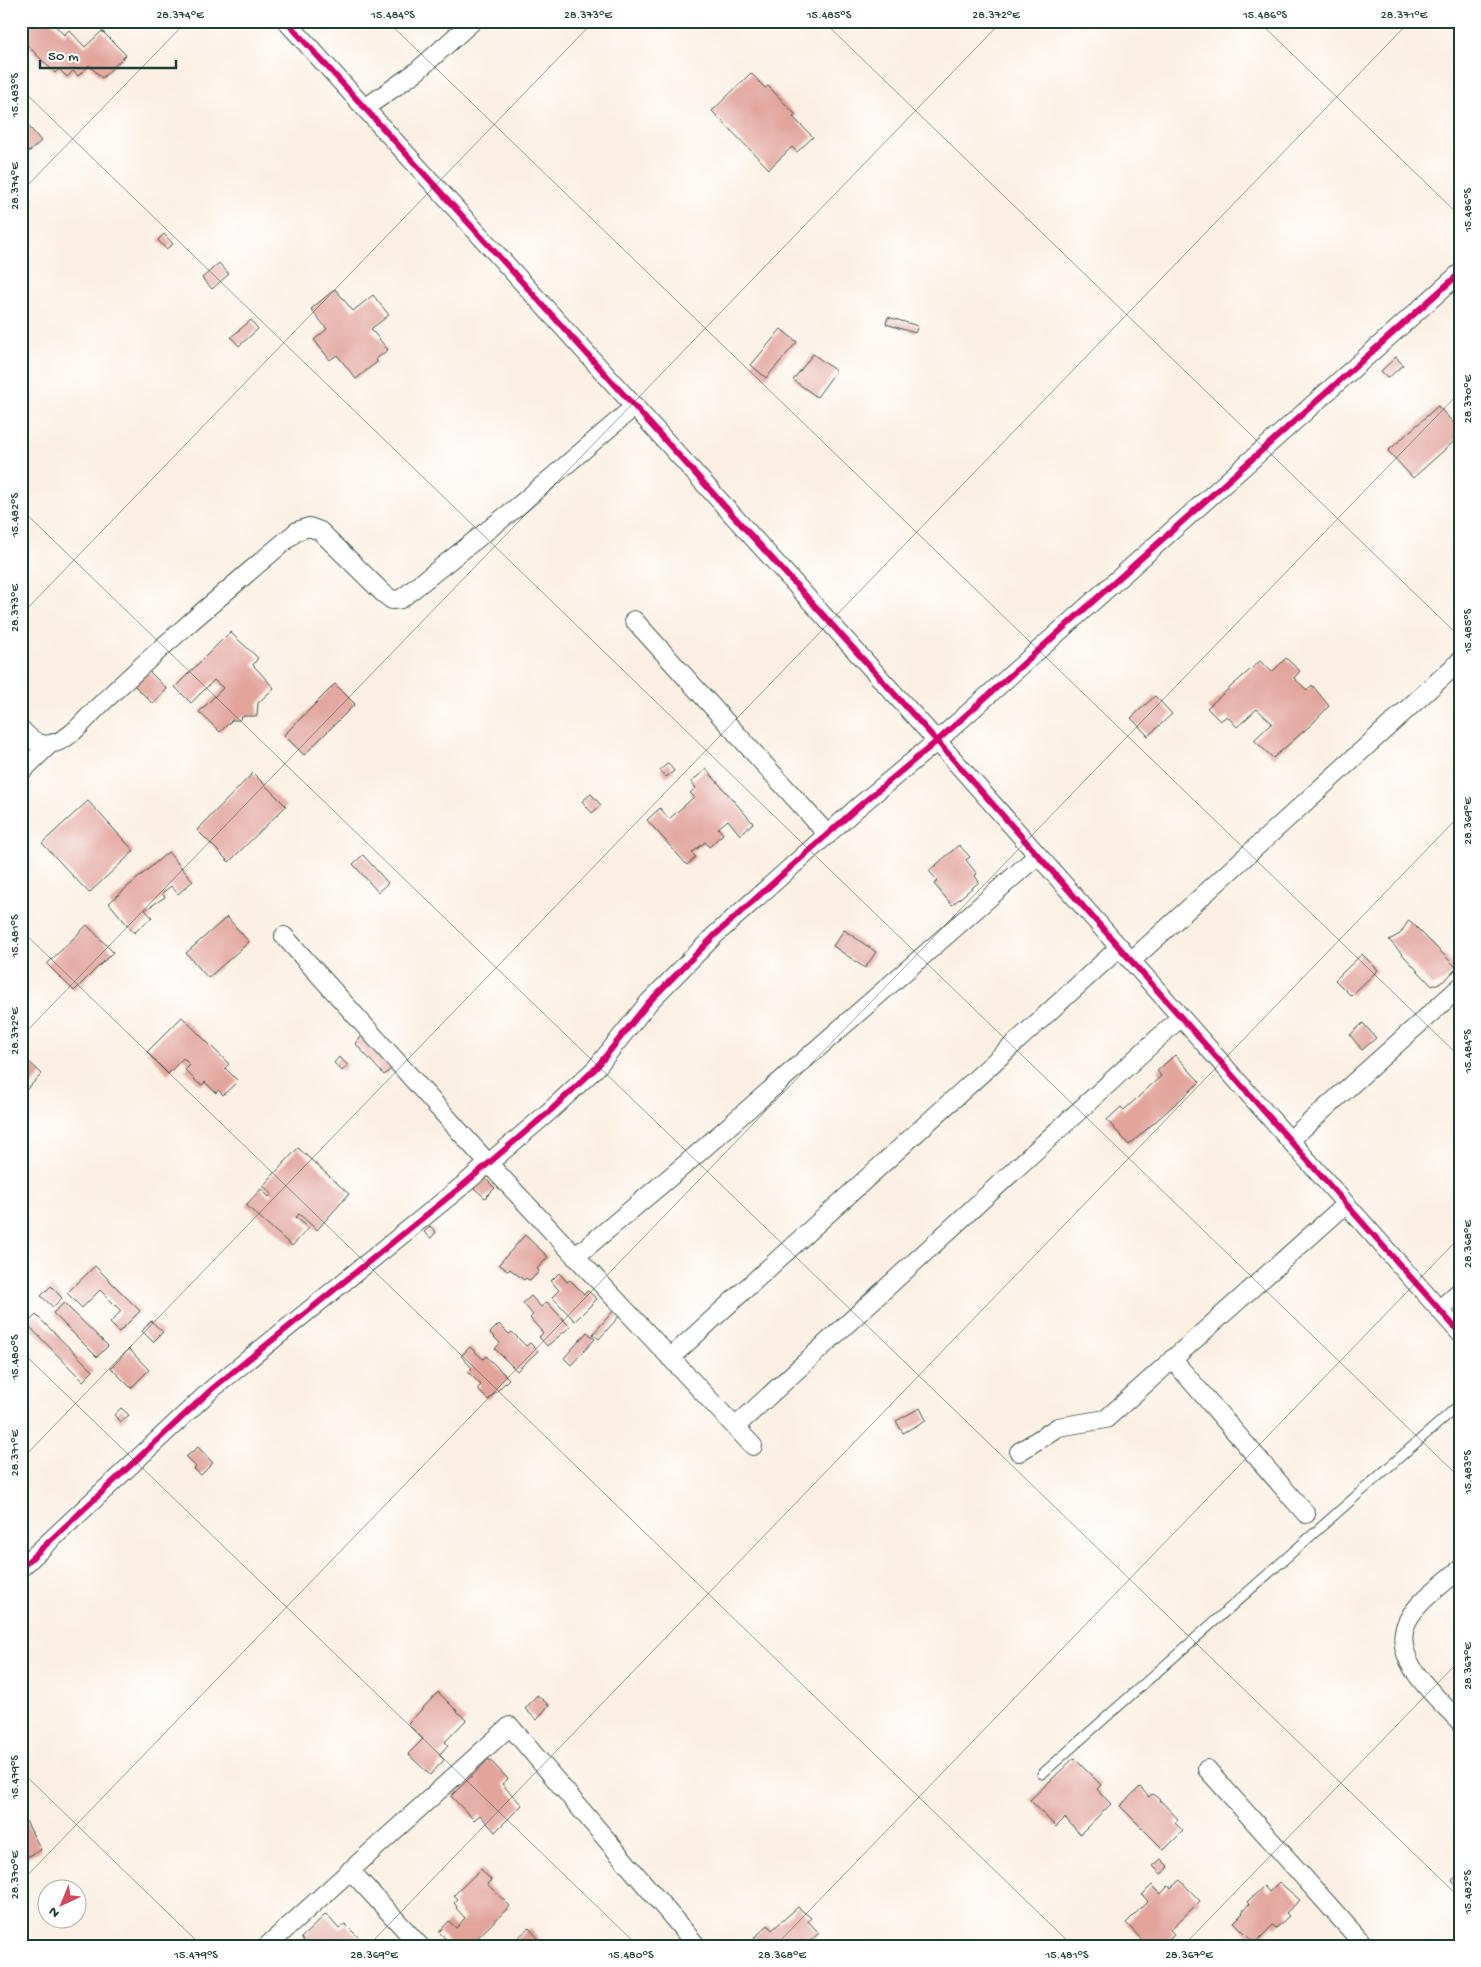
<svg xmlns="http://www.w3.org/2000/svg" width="1481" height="1967" font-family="'Gochi Hand',sans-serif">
	<rect width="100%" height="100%" fill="#fff"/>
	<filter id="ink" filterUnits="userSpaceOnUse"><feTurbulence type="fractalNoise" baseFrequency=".02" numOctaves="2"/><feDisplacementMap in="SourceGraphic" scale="10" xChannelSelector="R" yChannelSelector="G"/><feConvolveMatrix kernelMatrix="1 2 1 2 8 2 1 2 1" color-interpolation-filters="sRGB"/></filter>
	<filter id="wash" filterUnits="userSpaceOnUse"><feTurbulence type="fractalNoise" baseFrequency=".0096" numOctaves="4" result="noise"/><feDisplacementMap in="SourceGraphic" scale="20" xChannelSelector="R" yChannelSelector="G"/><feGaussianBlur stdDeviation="1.12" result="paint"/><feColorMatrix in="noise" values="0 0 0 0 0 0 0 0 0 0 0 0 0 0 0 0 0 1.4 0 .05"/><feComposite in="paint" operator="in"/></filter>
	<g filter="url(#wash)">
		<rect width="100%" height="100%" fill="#faefe2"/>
		<g id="blocks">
			<path fill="#e2a49b" d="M34,21H51L64,35L69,30L85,47L102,31L126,55L102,78L89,65L78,76L73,71L67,77L59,69L55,73L21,39V34Z
				M751,73L765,88L768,86L796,115L793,117L813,137L797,152L792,147L769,169L712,111Z
				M21,117L41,141L29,152L21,143Z
				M164,234L173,244L166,249L158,240Z
				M219,263L229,274L212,289L202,278Z
				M335,289L353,311L373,295L389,315L371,329L388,350L376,359L377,362L356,379L337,355L330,360L314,340L327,329L311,309Z
				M888,317L918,326L915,333L886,324Z
				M251,320L258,329L239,346L231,337Z
				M781,329L797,342L766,378L751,365Z
				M813,354L836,371L817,397L793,380Z
				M1396,357L1403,365L1388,378L1381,371Z
				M1438,406L1460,430V436L1413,478L1388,451Z
				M230,632L258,658L253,665L274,688L258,703L257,716H243L239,720H232L220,732L199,712L223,688L214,680L191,703L175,687Z
				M1286,658L1300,671L1294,678L1307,690L1312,685L1329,706L1312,724L1273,758L1254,740L1272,723L1257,709L1237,727L1227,716L1220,721L1207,708L1260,661L1272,672Z
				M148,670L167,689L153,704L133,684Z
				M335,684L355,704L304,755L284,735Z
				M1155,696L1172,714L1148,736L1131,718Z
				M668,763L674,771L666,777L660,770Z
				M706,769L753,823L740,835L728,820L718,828L723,834L709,847L705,842L692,853L696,857L687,865L647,820L660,808L669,819L694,797L690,793L696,788L691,782Z
				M253,773L286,806L229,862L197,830Z
				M591,794L601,805L592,813L582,801Z
				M88,801L134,851L89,893L42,843Z
				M959,845L970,857L966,860L977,874L975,876L979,882L952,905L934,884L938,881L929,871Z
				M168,852L193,881L178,894L171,886L162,893L165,897L145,910L152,917L134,933L109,903Z
				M363,855L388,883L378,892L353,864Z
				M227,917L249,942L208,978L186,953Z
				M1409,920L1457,968L1444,981L1432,986L1389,940L1400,934Z
				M87,925L113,952L74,991L47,964Z
				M844,930L876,952L865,968L833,946Z
				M1362,954L1378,970L1351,996L1335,980Z
				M182,1017L229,1064L225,1068L238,1081L223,1095L218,1090L216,1093L205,1082L202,1085L198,1083L185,1070L190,1065L183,1058L168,1074L147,1052Z
				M1363,1023L1376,1038L1362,1050L1350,1035Z
				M362,1036L391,1069L384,1075L355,1043Z
				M1175,1055L1200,1082L1129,1145L1107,1120L1121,1107L1124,1110L1161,1076L1157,1071Z
				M339,1057L348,1065L342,1071L334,1063Z
				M26,1059L42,1074L21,1095V1063Z
				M298,1148L349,1194L317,1230L299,1214L296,1217L309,1228L292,1246L246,1205L261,1189L269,1197L272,1194L263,1186Z
				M483,1176L495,1188L485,1198L473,1187Z
				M430,1226L436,1232L431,1238L424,1232Z
				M525,1235L548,1257L537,1269L539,1271L530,1281L526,1278L524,1280L510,1269L508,1271L499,1264Z
				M95,1266L140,1311L119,1332L110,1323L121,1311L100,1290L82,1308L67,1293Z
				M559,1273L567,1282L570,1280L584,1294L588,1291L597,1299L575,1321L552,1297L559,1290L551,1281Z
				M51,1286L62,1298L53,1307L41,1296Z
				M531,1296L541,1307L547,1302L570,1327L547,1346L539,1337L543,1333L530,1318L533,1315L523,1303Z
				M64,1303L108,1346L97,1357L53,1313Z
				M616,1308L622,1313L599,1339L593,1334Z
				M36,1315L93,1371L83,1381L27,1324Z
				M151,1321L163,1332L153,1342L142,1331Z
				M499,1324L509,1334L512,1332L526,1346L530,1343L538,1351L517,1371L495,1349L500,1343L490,1333Z
				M587,1332L595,1339L571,1365L564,1358Z
				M470,1347L483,1359L486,1356L509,1379L488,1400L477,1389L481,1385L468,1372L472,1368L461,1356Z
				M129,1349L149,1370L131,1388L111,1368Z
				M121,1408L129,1415L121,1422L114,1415Z
				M920,1408L926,1420L903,1433L896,1421Z
				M198,1447L213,1463L201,1475L194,1469L196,1467L186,1457Z
				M438,1692L466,1720L445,1742L448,1745L439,1755L444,1760L430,1775L408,1754L423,1739L408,1724Z
				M537,1695L549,1705L537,1720L525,1709Z
				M1074,1758L1101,1785L1097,1789L1111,1804L1080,1834L1065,1818L1056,1827L1030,1800Z
				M489,1759L508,1779L502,1784L522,1805L495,1832L480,1815L474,1820L451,1796Z
				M1140,1787L1149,1797L1152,1794L1158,1798L1178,1819L1175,1823L1183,1831L1164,1850L1120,1806Z
				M26,1821L41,1850L21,1860V1823Z
				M1161,1859L1169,1867L1161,1874L1153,1866Z
				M481,1869L491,1880L487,1884L510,1906L469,1946H453L439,1932L449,1921L456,1928L465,1918L456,1908L457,1907L454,1903L458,1899L454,1895Z
				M1460,1874V1890L1452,1881Z
				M1180,1880L1200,1901L1170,1930L1174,1934L1162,1946H1148L1126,1923L1148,1901L1142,1895L1152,1885L1161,1894L1168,1886L1171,1888Z
				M1279,1882L1300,1900L1286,1913L1289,1916L1276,1928L1273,1925L1255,1943L1234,1922L1243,1913L1242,1912L1249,1904L1247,1902L1264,1886L1269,1892Z
				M798,1907L811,1918L808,1921L819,1933L810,1941L815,1946H756L759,1943L754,1938L768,1925L772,1930Z
				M326,1914L339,1929L345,1924L365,1944L363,1946H308L301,1938Z
				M529,1928L545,1946H509Z"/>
		</g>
	</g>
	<g filter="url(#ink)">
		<use href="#blocks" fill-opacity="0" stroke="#40584e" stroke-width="1"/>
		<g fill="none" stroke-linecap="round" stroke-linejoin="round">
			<g stroke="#40584e" stroke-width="11">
				<path id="service" d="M1042,1774L1460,1404"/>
			</g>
			<g stroke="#40584e" stroke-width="20">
				<path id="minor" d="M286,21L937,741L1460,1333
					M365,108L416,72L473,21
					M634,620L828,835
					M21,729C28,737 38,747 50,744C70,741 86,718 100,705C163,644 230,588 297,531L309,527L320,531L384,594L392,600L401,599L517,507L635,406
					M21,772L49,745
					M284,936L488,1163L753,1446
					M1131,961L1460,661
					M1290,1140L1460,987
					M575,1257L688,1162L1038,855
					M1439,1310L1460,1291
					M670,1358L1120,947
					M1172,1359L1306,1514
					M735,1427L1181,1017
					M1019,1452L1058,1427L1106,1419L1346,1204
					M21,1568L212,1389L462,1186L551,1110L596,1068L649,1002L715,935L858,807L937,741L1460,273
					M1460,1569C1443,1584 1419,1600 1408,1620C1388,1658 1437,1697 1460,1722
					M1207,1769L1365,1946
					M350,1870L420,1946
					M267,1946L510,1726L697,1946"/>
			</g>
			<use href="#service" stroke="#fff" stroke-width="9"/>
			<use href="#minor" stroke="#fff" stroke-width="18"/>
			<g stroke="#fff" stroke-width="9">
				<path id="cycleway" d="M286,21L937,741L1460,1333
					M21,1568L212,1389L462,1186L551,1110L596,1068L649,1002L715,935L858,807L937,741L1460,273"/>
			</g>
			<use href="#cycleway" stroke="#d6006c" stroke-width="6"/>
		</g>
	</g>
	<path fill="none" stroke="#1f3d34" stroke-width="1" stroke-opacity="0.45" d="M387,21L1460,1057M823,21L1460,637M1258,21L1460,216M21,89L1460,1478M21,192L187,21M21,509L1460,1898M21,615L594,21M21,930L1073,1946M21,1037L1002,21M21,1351L638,1946M21,1460L1410,21M21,1771L202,1946M21,1882L1460,392M368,1946L1460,815M775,1946L1460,1237M1183,1946L1460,1660"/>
	<rect width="1481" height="1967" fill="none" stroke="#fff" stroke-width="55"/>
	<g transform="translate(62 1904) rotate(224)"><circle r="24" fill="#ffffff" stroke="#a5b1ae"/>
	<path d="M0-4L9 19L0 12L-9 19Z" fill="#d1495b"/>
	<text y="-8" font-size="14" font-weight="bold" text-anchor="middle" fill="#1f3d34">N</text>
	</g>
	<path d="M40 60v8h136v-8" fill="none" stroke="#1f3d34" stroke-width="2.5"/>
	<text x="48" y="60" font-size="15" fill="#1f3d34" stroke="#ffffff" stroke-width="4" paint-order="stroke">50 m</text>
	<rect x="28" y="28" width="1426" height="1912" fill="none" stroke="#1f3d34" stroke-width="2"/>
	<g font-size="12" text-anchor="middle" fill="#1f3d34">
		<text x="180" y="18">28.374°E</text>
		<text x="393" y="18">15.484°S</text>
		<text x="588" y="18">28.373°E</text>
		<text x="829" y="18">15.485°S</text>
		<text x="996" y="18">28.372°E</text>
		<text x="1265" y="18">15.486°S</text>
		<text x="1404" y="18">28.371°E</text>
		<text transform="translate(14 95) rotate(-90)" y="4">15.483°S</text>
		<text transform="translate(14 186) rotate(-90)" y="4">28.374°E</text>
		<text transform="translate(1467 210) rotate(-90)" y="4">15.486°S</text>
		<text transform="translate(1467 399) rotate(-90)" y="4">28.370°E</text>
		<text transform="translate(14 515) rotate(-90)" y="4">15.482°S</text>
		<text transform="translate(14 608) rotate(-90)" y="4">28.373°E</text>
		<text transform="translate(1467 631) rotate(-90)" y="4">15.485°S</text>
		<text transform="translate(1467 821) rotate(-90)" y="4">28.369°E</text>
		<text transform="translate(14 936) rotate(-90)" y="4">15.481°S</text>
		<text transform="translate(14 1031) rotate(-90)" y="4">28.372°E</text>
		<text transform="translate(1467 1051) rotate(-90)" y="4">15.484°S</text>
		<text transform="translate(1467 1244) rotate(-90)" y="4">28.368°E</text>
		<text transform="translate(14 1357) rotate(-90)" y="4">15.480°S</text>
		<text transform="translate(14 1453) rotate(-90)" y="4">28.371°E</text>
		<text transform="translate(1467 1472) rotate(-90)" y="4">15.483°S</text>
		<text transform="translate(1467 1666) rotate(-90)" y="4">28.367°E</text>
		<text transform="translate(14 1777) rotate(-90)" y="4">15.479°S</text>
		<text transform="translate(14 1875) rotate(-90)" y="4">28.370°E</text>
		<text transform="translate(1467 1892) rotate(-90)" y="4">15.482°S</text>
		<text x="196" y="1958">15.479°S</text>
		<text x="374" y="1958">28.369°E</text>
		<text x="631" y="1958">15.480°S</text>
		<text x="782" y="1958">28.368°E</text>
		<text x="1067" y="1958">15.481°S</text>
		<text x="1189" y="1958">28.367°E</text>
	</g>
</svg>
